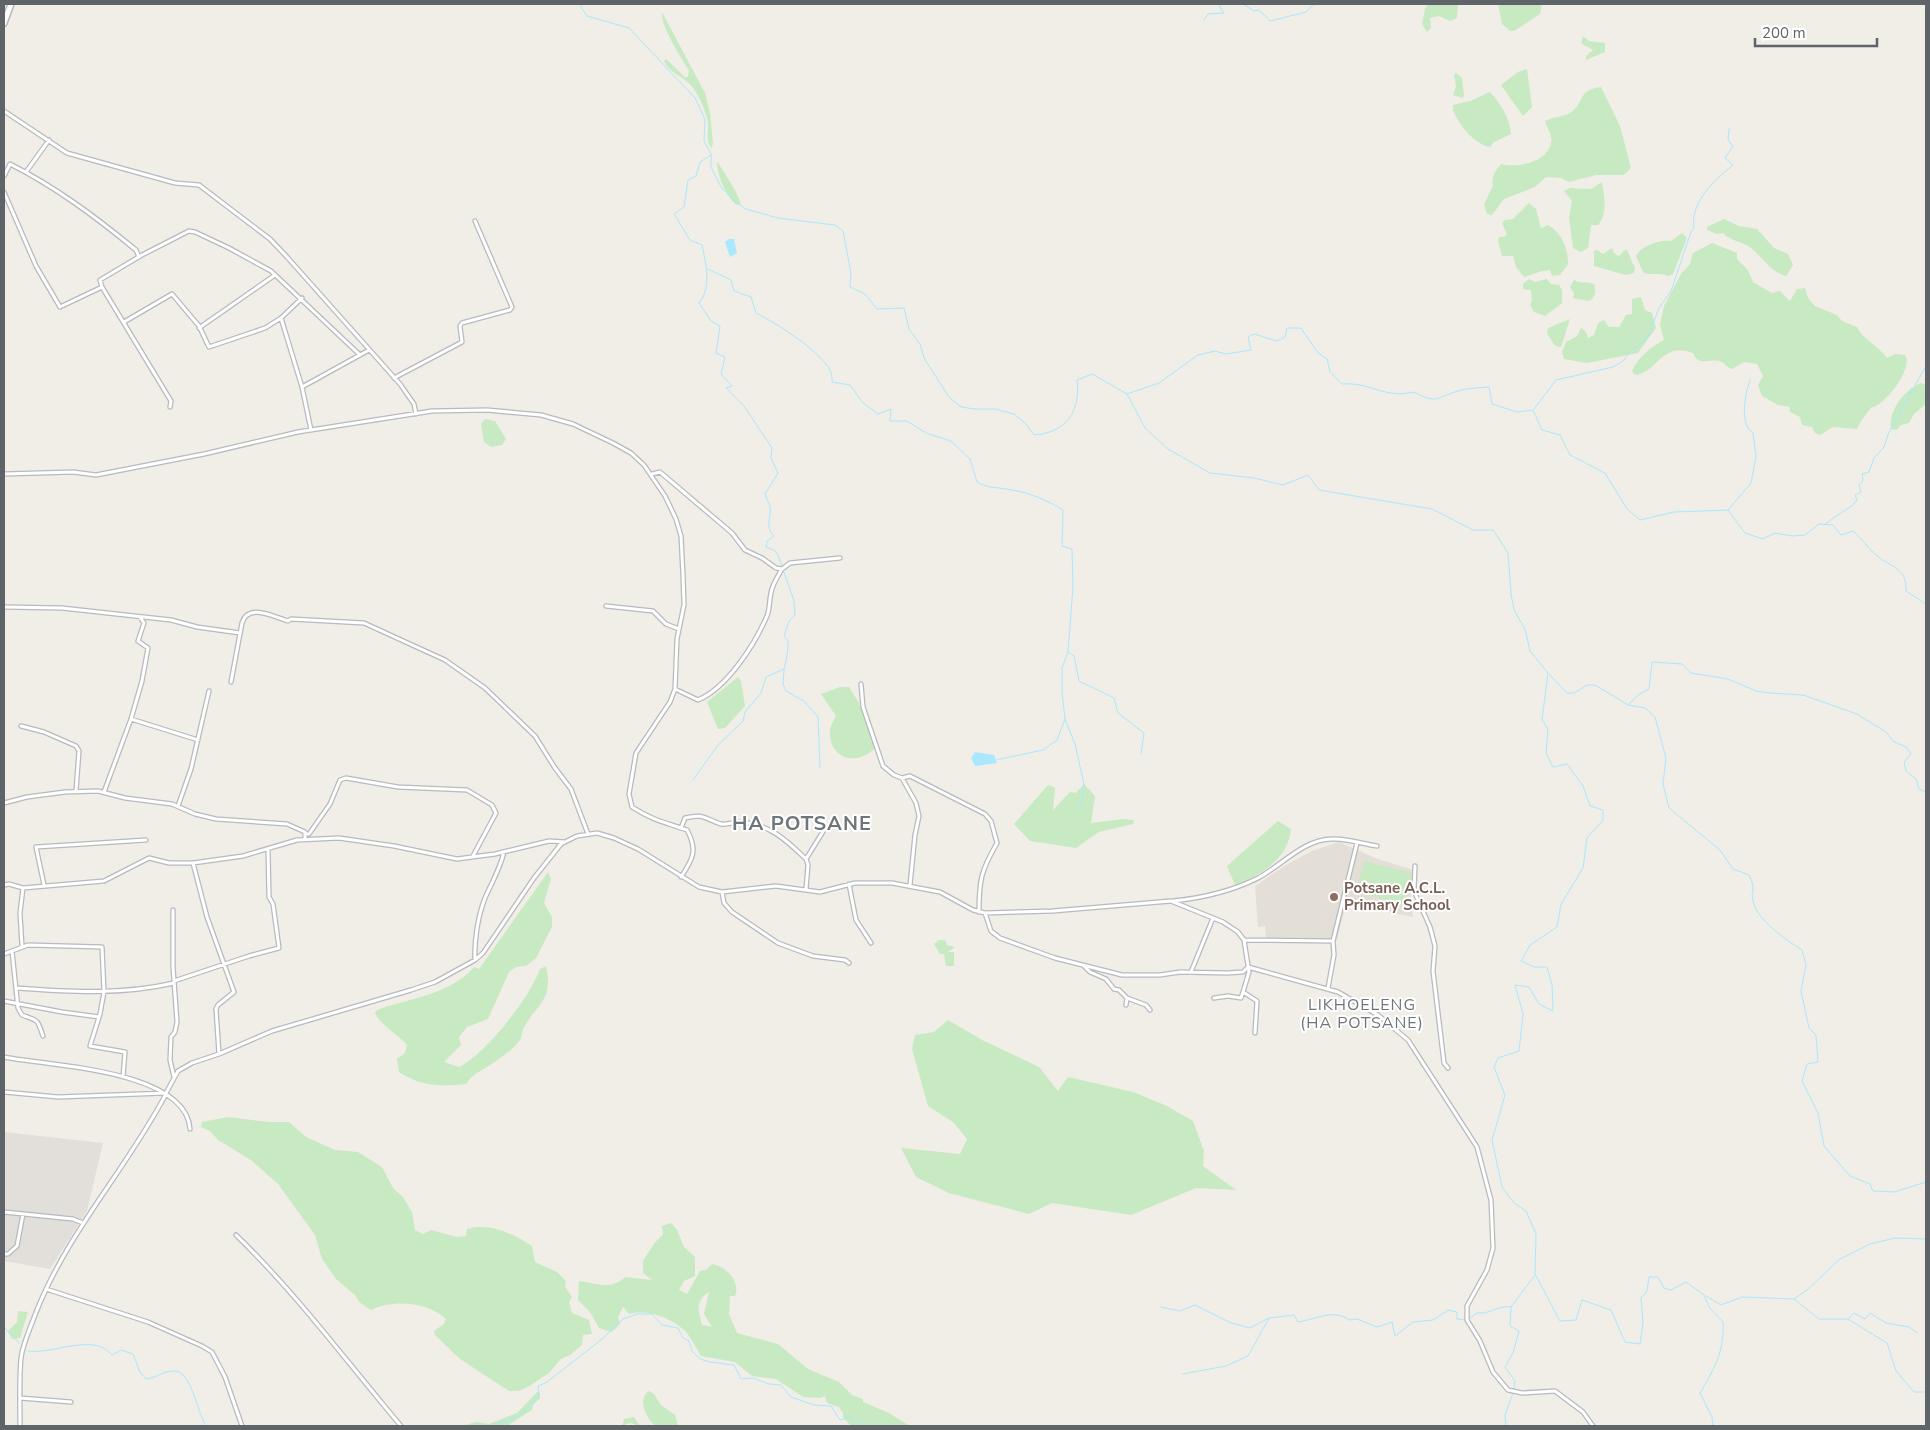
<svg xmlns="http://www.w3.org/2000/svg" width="1930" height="1430" font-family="'Nunito Sans',sans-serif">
	<rect width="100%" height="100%" fill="#f1ede7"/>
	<path fill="#e2dfdb" d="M4,1132L103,1143L87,1211L50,1269L4,1261Z"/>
	<path fill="#e3dfd7" d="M1339,842L1375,858L1413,870L1410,890L1413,917L1346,904L1337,940L1266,938L1265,926L1258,927L1255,886L1286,865L1312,851Z"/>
	<path fill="#c8eac2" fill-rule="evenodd" d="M1428,4H1458L1457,18L1450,21L1439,16L1430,18L1431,28L1427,32L1422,24L1425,9Z
		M1498,4H1542L1540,14L1514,31H1510L1502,24Z
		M662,12L705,93L710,113L713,144L711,148C705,138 709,132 708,122C706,112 700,98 694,89C686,77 670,74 664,61L666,59L686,78L688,76L689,70C681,58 660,25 662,12Z
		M1584,37L1589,41L1605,43V52L1586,60V56L1593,50L1582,44V38Z
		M1527,69L1532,107L1523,116L1501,85L1518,72Z
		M1456,73L1462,78L1464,96L1462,98L1453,95L1456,86L1454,75Z
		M1601,87L1620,126L1631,168L1624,175H1596L1569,182L1561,178L1546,177L1535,187L1504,199L1492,215L1487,214L1484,204L1493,186C1491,178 1495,171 1501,164C1517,168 1547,163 1551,143C1553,136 1547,128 1545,121C1552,117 1561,117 1568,114C1586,105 1575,90 1601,87Z
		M1490,92C1500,103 1510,118 1511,134L1494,142L1490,147C1474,144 1459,125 1453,110V105L1470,101Z
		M717,161L735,190L741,204L737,205C726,197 717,175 717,161Z
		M1602,182C1604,196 1608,214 1598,225H1591L1588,248L1581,252L1573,248L1569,217L1572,201L1564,191L1570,188L1591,189Z
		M1529,203L1536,209L1541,228L1548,225C1562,233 1568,248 1568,264L1560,275L1552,276L1550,270L1542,271L1524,277L1516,267L1513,256H1502L1498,241L1499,237H1504L1507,234L1502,223L1505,220L1513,219Z
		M1724,219L1739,226L1757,229L1774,248L1788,254L1793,265L1786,276C1769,272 1762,255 1748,246C1739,241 1729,240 1723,233L1717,234L1707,230V227Z
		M1682,233L1687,238L1673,274L1668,276C1659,272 1650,276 1643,272L1636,256C1641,246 1660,239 1671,241Z
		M1712,243L1737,253V259L1748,270L1753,282L1772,293L1780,291L1790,301L1797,289L1805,288L1808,298L1815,306L1837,315L1842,321L1857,327C1863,340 1879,346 1887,358L1895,354L1905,355C1913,368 1889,399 1876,406C1872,409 1873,405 1870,409C1865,415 1860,422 1857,429L1833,427L1820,435L1815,433L1812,427L1802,425L1800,417L1790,412V407L1778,405L1762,396L1758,385L1763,376L1757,364L1744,362L1732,369C1727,368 1726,364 1722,362C1711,357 1699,368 1693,353C1661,341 1658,373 1635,375L1632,371C1638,357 1651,347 1664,340L1660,325L1664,306L1681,274L1690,264L1693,253Z
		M1612,248L1614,253L1619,256L1626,249C1631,255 1630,261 1635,267L1634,273L1626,275L1594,266V251L1597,250L1603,254Z
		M1529,279L1535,282L1547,279L1551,284L1559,285L1562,290V303L1545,316L1534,312L1530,305L1532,301L1531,290L1523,289V284Z
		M1574,280C1581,284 1587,281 1594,284C1596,292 1596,297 1589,301L1573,298L1574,293L1570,287Z
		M1641,297L1645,310L1652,313L1656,328L1638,353L1587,363L1564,359L1562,352L1566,342L1577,336L1581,328L1586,332L1588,338L1594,335L1598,323L1604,320L1609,327H1619L1626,315L1632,314V299Z
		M1570,319L1561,347L1555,346L1547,333L1548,328Z
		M1921,383L1926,385V404L1914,414L1909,423L1901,425L1896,430L1891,429C1888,411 1904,390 1921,383Z
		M485,419L495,421L506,439L502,445L491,447L484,442L481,424Z
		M738,677L741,681L745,706L725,728L718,729L707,702Z
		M840,687H849L859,703L874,743V749C855,767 829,758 830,731C830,726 834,720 836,716L821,694Z
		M1084,784L1095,796L1091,823L1123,819L1134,820L1133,824L1099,832L1076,848L1030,841L1014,824L1048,785L1055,788L1053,810L1070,792L1076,793Z
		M1278,821L1291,829C1288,860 1261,874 1235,885L1227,866Z
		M1364,861L1412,873L1404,904L1356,892Z
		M548,872L551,879L544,903L552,917V927L541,948L536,958L526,966L516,967L509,972L488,1019L467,1027L459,1037L461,1045L444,1062L459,1067C486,1054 530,997 540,969L546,966C554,1001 536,1004 523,1029C522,1032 522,1037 520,1040C515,1048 504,1055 496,1061C486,1069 472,1073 466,1084C441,1087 420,1086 399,1072L397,1059L405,1053L407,1045C398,1034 380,1025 375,1013L377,1010C410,998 450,995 474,967L479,969Z
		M939,940H945L947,945L955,947L948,952H954V966H946L944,954H940L934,944Z
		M948,1020L982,1040L1039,1067L1058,1091L1068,1077L1133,1092L1167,1106L1193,1121L1204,1151L1203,1166L1236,1190L1196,1188L1131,1215L1052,1203L1029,1214L949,1193L916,1177L901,1148L960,1154L967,1139L953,1122L928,1106L912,1049L915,1035L934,1032Z
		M228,1117L269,1122H289L306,1137L335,1150L358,1152L382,1167L393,1188L403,1197L412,1212L415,1230L423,1234L431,1230L457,1237L466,1236L467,1229C490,1222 513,1234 532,1246L535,1262L557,1272L566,1281L565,1287L572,1297L569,1302L572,1313L589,1320L592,1334L583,1335L582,1345L570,1355L561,1359L549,1373L526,1388L518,1391H509L460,1359L435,1335L434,1331L444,1324L446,1319C428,1302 393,1299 371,1310L359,1302L355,1295L336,1279L322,1259L315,1235L278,1184L251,1160L218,1140L210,1131L201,1127L202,1122Z
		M671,1223L677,1230L684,1247L695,1257V1276L684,1281L679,1290L687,1294L700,1271L706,1270L712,1264C726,1266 741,1282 735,1296H730L729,1314L737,1333L778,1344L808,1369L839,1382L852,1395L863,1399V1402L889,1413L910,1426H851L843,1417V1413L839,1407L827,1403L825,1396L820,1398L803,1397L776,1379L752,1376L735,1362L701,1356C697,1350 690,1335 684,1330C671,1318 647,1309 629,1314L623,1307L618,1317L620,1324L612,1332L599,1328L590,1312L578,1300L579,1281C597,1283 610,1291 625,1277L652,1280L643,1273V1261C649,1252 655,1240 663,1235L662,1226ZM709,1292L704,1314L712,1327L702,1325C698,1310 695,1301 709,1292Z
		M18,1311L28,1312L20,1338L12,1339L8,1331L17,1322Z
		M649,1391L654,1394L661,1405L675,1415L678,1426H656C646,1419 637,1399 649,1391Z
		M537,1392L540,1393V1398L533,1405L532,1410L507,1426H462L476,1422L489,1424L517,1413Z
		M634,1417L640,1426L630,1423L622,1426L624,1419Z"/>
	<path fill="#a9e8ff" d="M729,239H734L737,253L730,257L725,242Z
		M975,752L994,755L997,763L975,766L971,758Z"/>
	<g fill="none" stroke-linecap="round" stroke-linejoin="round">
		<path stroke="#a9e8ff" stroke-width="1" d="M582,4L581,7L587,16L629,28L695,98L705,119L704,141L711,154V167L721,187L734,201L746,209L778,218L835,225L843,231L851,273L850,287L865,294L877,309L904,308L909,329L920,344L924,358L949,397L961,407L975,409H995L1014,414L1026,424L1034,435C1066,433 1081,411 1077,380L1092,374L1127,394L1159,383L1198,355L1215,351L1226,354L1251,350L1248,337L1254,334L1277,341L1285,337L1287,328H1301L1318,353L1327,359L1330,372L1342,384C1371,382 1384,399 1414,392C1437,405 1437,397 1458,391C1467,388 1479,388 1489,387L1492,404L1517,412L1533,410L1542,430L1560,435L1570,455L1605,473L1627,509L1640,520L1674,512L1728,510L1745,533L1763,539L1775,533L1792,536L1805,535L1819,524L1833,525L1841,535L1853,531C1861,538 1867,547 1875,554C1890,568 1907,566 1906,591L1926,604
			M1243,4L1254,11L1259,10L1270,21L1306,12L1314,4
			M1204,20L1208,14L1224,13L1218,4
			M708,269L731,280L734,291L751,297L756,313C776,323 819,350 830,370C832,373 832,378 832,382L850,385L863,403L878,414L891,409L890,421H907L926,433L951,441L970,459L977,482C989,489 999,487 1012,490C1031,493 1046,500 1063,510L1062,546L1072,549L1073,586L1068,652L1062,668V692L1065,719L1075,744L1084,784L1081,810
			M1127,394L1145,428L1168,449L1210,473L1254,478L1283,485L1308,475L1319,490L1432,509L1473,530H1493L1508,553L1511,594L1514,610L1525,629L1530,651L1548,673L1542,720L1548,729L1546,753L1553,767L1567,764L1583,786L1590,806L1603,810V820L1587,838L1583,868L1561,904L1557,927L1530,945L1521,961L1534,967H1547L1552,985L1553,1011L1539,1004L1529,987L1515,985L1523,1014L1519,1051L1498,1058L1494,1067L1505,1095L1492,1140L1502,1187L1514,1203L1526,1211L1536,1234L1535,1274L1560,1321L1576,1320L1582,1300L1611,1310L1625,1342L1640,1344L1643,1323L1641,1298L1647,1291L1649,1277H1658L1664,1288L1671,1290L1686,1282L1704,1295L1709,1307L1723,1322C1724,1353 1715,1367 1700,1393L1712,1417L1713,1426
			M1534,409L1556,380L1613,367L1623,361L1629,353L1648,337L1659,308L1671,291L1691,232L1694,228C1690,202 1714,181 1733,165L1725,158L1733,146L1728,140L1729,129
			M1728,510L1751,483L1756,456L1753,433C1739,424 1745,394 1750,380
			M1825,524L1853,505L1857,500L1855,495L1861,492L1859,485L1863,481L1862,474L1869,472L1874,458L1884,447L1889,432L1926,366
			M1068,652L1074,656L1079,681L1114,698L1118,713L1144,733L1141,754
			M784,670L783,684L786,691L804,701L818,717L820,767
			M1549,674L1567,693H1574L1587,685H1595L1628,705L1645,708L1655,717L1666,758L1663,784L1669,808L1720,850L1733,869L1749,875C1757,891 1750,890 1753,901C1757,920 1786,940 1802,950L1806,965L1801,991L1809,1028L1816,1035L1818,1062L1807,1064L1802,1081L1818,1113L1824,1146L1850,1176L1870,1184L1873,1191L1894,1192L1926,1182
			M1629,704L1638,695L1649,689L1652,662L1682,664L1691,673L1728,679L1756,691L1770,693L1803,695L1857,714L1886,732L1893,741L1906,747L1911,754L1904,762L1906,771L1916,779L1919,789L1926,792
			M996,760L1043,750L1057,740L1065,719
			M693,780L718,745L743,721L745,712L761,693L766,677L784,669C787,658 788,651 788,640L784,636L789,621L795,615L794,601L778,555L774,550L766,547L767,541L774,536C764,526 772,516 770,506C769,502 766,498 765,494L778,473L771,458L772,448L744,406L726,388L732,386L721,374L725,357L716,353L720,326L711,321L699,303C712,288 706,263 702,245L690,240L674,214L684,207L688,180L696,176L700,162L711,155
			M1706,1296L1721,1305L1742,1297L1794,1299L1819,1319H1848L1887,1343L1896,1371L1914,1392H1926
			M1794,1299L1807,1290L1840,1259L1870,1244L1895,1238L1926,1239
			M1161,1307L1180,1311L1195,1305L1231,1323L1250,1328L1269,1318L1294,1315L1298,1322C1315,1320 1333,1308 1349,1320L1357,1319L1377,1327L1392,1322L1395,1336L1413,1322L1433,1320L1448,1310L1457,1312V1319L1467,1320L1477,1313C1492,1314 1497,1305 1511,1307
			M1848,1319L1854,1313L1865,1319L1870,1313L1886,1323L1909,1327L1917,1333
			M4,1327L19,1343
			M28,1351C52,1355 94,1332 112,1355L121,1350L133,1354L140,1372L146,1379C156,1378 165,1370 175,1371C191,1371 198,1414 206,1426
			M1182,1374L1226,1366L1248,1356L1269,1318
			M1514,1389L1515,1381L1505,1367L1513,1353L1519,1331L1510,1326L1511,1307L1535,1275
			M492,1426L519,1416L539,1396L538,1386L547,1382L602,1339L623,1319L637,1314H652L662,1325L678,1328L683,1338L689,1341L692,1351L700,1359L710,1362L734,1365L741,1379L753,1378L769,1384L781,1385L791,1397L814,1405L831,1406L840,1420L850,1417L866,1426
			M1506,1426L1505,1415L1513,1393"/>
		<g stroke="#b7babe" stroke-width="5.5">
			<path id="street" d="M4,111L67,153L175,183L199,185L270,239L287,257L400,384L414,404L416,414
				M26,172L49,140
				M4,176L10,164C56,187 97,218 136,250L139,257
				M4,192L36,266L60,307L102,287L171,401L170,407
				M102,287L100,280L142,255L189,231L195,232L229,248L271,271L360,355
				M281,318L302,387L311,430
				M124,322L172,294L199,326L209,347L265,328L281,318L302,298
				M199,328L275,275
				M394,378L462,342L460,326L462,323L510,310L512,307L475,221
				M302,387L369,350
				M4,474L73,472L96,475L204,454L298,432L432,411L487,410L541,415L573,424L613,443L631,453L644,465L665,496L676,519L681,536L683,575L684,605L677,639L675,689L670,702L636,753L629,794L632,807C654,821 664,822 687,830C698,850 693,859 681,877
				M652,474L660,472L732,533L745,550L762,558L776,568L782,569L790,563L840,558
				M606,606L653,611L666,624L679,629
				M4,607L62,608L171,620L197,627L240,633
				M231,682L242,623C248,603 272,616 288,621L291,619L364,623L445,660L485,688L535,736L555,768L571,789L588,834
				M861,684L863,707L883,766L894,775L902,778L910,776L985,814L991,821L997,843C981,871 979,880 979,912
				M675,689L698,700C727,688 755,644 767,616C770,609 769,601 771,593C772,585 778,576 782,569
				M131,719L198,740
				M21,726L44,732L76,746L79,751L76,791
				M902,778L916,803L919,816L915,835L910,885
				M104,792L131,719L142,681L148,648L138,641L144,623L140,617
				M4,803L27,797L65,792L98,791L125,798L172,804L195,814L216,819L287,824L305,832V839
				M178,806L191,769L209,691
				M681,828L685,818C704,813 705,819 721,824C728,825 734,822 740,822C770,824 786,840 806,859L808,865L806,889
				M305,834H309L330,804L340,780L346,778L398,787L467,790L492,805L496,813L473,856
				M806,859L824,830
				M193,863L207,917L234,992L218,1005L216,1009L219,1054
				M1415,866L1414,891L1430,927L1435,946L1433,971L1444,1063L1448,1068
				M849,884L856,920L871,943
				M4,885L9,884L23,888L104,881L149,858L169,863H193L243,856L297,840L339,838L394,846L457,859L495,854L549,841L565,842
				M44,885L36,847L146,840
				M722,892L724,903L732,912L778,943L813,956L845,960L849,963
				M1173,901C1203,898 1230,892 1258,878C1281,866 1304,839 1332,839C1346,838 1363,844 1377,846
				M173,910V967L177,1022L175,1032L171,1037L170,1060L174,1077
				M985,913L991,931L1000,938L1055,958L1122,975H1160L1180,972L1227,973L1243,972L1247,968
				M1244,940L1333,941
				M22,946L20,913L23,888
				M12,951L18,1008L22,1015C38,1021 37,1018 43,1036
				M4,954L28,945L102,947L104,992L100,1014L90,1046L125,1052L123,1077
				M475,960C474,941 478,916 485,898C492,882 500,869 504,852
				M1084,966L1090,972L1106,979L1114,989L1119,990L1127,998L1126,1005
				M1248,967L1338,992L1378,1015L1408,1040L1477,1147L1491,1200L1493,1248L1487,1270L1467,1306V1320L1480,1341L1493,1372L1508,1390L1522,1393L1555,1391L1583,1412L1593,1426
				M1191,972L1213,918
				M174,981L249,956L279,948L273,904L269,897L268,849
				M17,988C70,992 122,995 174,983
				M1328,988L1334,955L1333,941L1357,843
				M1127,998L1146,1005L1150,1010
				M1214,998L1228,996L1241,998L1243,992
				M4,1001L62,1012L99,1017
				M4,1057C47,1066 186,1069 190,1129
				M4,1092L58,1097L166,1093L178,1071L192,1063L219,1054L272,1031L411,990L435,982L475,960L483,953L534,878L561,844L577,836L597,833L614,838L638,849L699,887L722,892L776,886L820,892L855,883H892L940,892L973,910L985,913L1053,911L1171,901L1223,922L1238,932L1244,940L1249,972L1243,992L1257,1001L1255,1033
				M4,1212L73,1219L83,1223
				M236,1235C297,1294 346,1361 401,1426
				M4,1254H8L17,1246L23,1214
				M46,1289L148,1322L202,1346L212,1352L225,1377L242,1426
				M20,1398L71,1402
				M20,1426C20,1404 19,1380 21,1358C23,1343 30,1329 35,1315C66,1234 126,1170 166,1094"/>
		</g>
		<g stroke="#b5bbbf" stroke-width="8">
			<path id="secondary" d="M4,23L11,4"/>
		</g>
		<use href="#street" stroke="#fff" stroke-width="3"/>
		<use href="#secondary" stroke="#fff" stroke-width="5"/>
	</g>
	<circle fill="#8d6e63" stroke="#fff" stroke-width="2" cx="1334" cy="897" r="5"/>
	<g text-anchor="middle" stroke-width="4" stroke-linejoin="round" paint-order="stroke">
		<g font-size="15" font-weight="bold" fill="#785e54" stroke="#fff" text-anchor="start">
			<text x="1344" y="893">Potsane A.C.L.<tspan x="1344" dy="17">Primary School</tspan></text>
		</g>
		<g font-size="16" letter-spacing="1" fill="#6f767a" stroke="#fff">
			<text x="1362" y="1010">LIKHOELENG<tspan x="1362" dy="18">(HA POTSANE)</tspan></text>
		</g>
		<g font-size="20" font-weight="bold" letter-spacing="1" fill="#6f767a" stroke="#fff">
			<text x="802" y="830">HA POTSANE</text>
		</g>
	</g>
	<rect width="1930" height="1430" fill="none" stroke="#5e6468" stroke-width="10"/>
	<path d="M1755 38v8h122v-8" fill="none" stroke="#5e6468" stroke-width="2.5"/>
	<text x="1762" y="38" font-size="15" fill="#5e6468" stroke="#ffffff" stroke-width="4" paint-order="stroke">200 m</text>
</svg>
